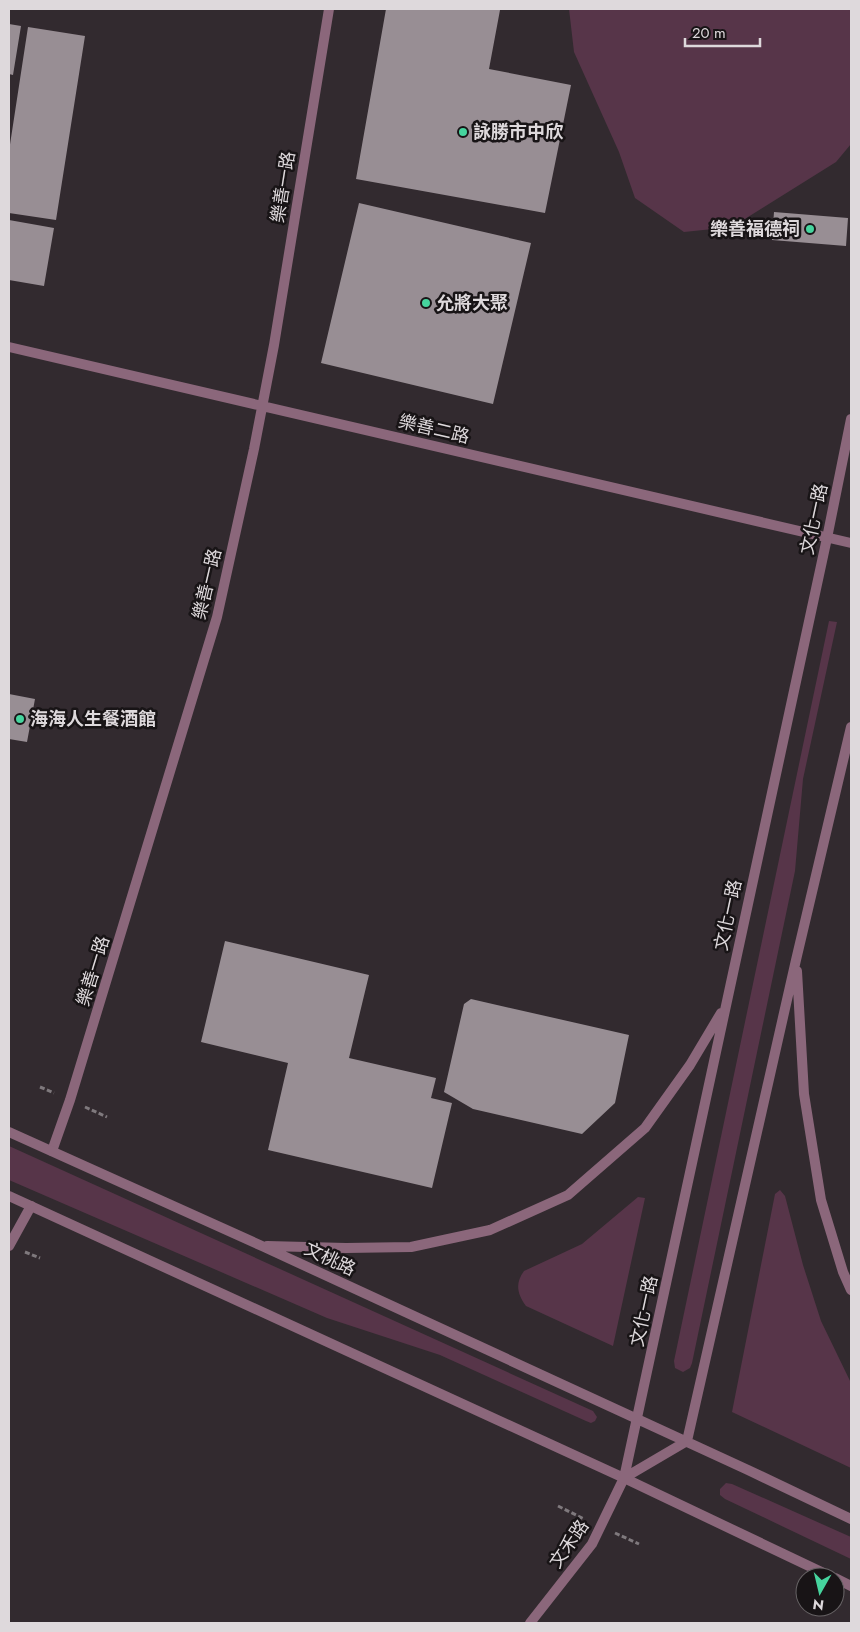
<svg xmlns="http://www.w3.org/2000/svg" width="860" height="1632" font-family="Jost,'Noto Sans TC',sans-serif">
	<rect width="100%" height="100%" fill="#322a2f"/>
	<path fill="#573549" d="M569,9H851V144L836,162L732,227L684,232L635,198L619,152L574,52Z
		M829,621L837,622L803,779L795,871L692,1363L690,1368L683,1372L675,1368L674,1361Z
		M9,1146L593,1411L597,1417L595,1421L591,1423L586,1421L440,1355L327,1318L9,1180Z
		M780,1190L785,1196L803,1265L821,1321L851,1383V1468L732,1412L775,1194Z
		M638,1197L645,1198L613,1346L526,1306C517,1294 515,1283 524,1271L582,1244Z
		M726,1483L732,1484L851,1537V1559L725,1499L720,1495V1489Z"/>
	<path fill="#988e94" d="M386,9H492L500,10L489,69L571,85L545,213L356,179Z
		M9,24L21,26L13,75L9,74Z
		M28,27L85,36L56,220L9,213V151Z
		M359,203L531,243L493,404L321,363Z
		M774,212L848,218L846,246L772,240Z
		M9,220L54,228L44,286L9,280Z
		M9,694L35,699L27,742L9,739Z
		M225,941L369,975L349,1058L436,1078L431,1098L452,1103L432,1188L268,1150L288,1063L201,1042Z
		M471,999L629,1035L615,1103L582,1134L473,1109L444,1092L464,1004Z"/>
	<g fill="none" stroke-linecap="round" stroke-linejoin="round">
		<path stroke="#7f797d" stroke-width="3" stroke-dasharray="5 2.5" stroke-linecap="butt" d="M40,1087L54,1093
			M85,1107L107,1117
			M25,1252L40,1258
			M558,1506L584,1519
			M615,1533L639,1544"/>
		<path stroke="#8b677b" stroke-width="10" d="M9,347L851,543
			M52,1151L70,1100L217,617L254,449L274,345L329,9
			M9,1246L31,1206
			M530,1623L592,1544L624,1478"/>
		<path stroke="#8b677b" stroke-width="10" d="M797,971L804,1094L821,1200L843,1272L851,1290
			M9,1132L262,1246L748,1470L851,1519
			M9,1196L624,1478L832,1577
			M267,1246L346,1248L411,1247L490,1230L568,1195L645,1128L690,1065L721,1013
			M624,1478L827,538L851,419
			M624,1478L687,1441L796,960L851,727
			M835,1578L851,1586"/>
	</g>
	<g fill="#46d49e" stroke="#181416" stroke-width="2">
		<circle cx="463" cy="132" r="5"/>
		<circle cx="810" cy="229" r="5"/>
		<circle cx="426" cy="303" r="5"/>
		<circle cx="20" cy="719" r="5"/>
	</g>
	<g text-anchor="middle" stroke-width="5" stroke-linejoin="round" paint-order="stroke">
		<g font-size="18" font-weight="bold" fill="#ded9dc" stroke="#181416" text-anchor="start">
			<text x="473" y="138">詠勝市中欣</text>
			<text x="800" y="235" text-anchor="end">樂善福德祠</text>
			<text x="436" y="309">允將大聚</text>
			<text x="30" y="725">海海人生餐酒館</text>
		</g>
		<g font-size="18" fill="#ded9dc" stroke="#181416">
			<text transform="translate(283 187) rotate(-81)" y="6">樂善一路</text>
			<text transform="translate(434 429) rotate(13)" y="6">樂善二路</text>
			<text transform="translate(814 519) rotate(-78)" y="6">文化一路</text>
			<text transform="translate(207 584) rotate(-77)" y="6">樂善一路</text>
			<text transform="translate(728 915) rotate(-78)" y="6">文化一路</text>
			<text transform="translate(93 971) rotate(-73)" y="6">樂善一路</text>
			<text transform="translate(330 1259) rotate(25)" y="6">文桃路</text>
			<text transform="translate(644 1311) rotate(-78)" y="6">文化一路</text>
			<text transform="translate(569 1544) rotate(-55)" y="6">文禾路</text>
		</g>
	</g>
	<rect width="860" height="1632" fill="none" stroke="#ded9dc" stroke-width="20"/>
	<g transform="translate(820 1592) rotate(188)"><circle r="24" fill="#181416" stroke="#676365"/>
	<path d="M0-4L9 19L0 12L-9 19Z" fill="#46d49e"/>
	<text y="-8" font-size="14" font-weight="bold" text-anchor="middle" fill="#ded9dc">N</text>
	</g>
	<path d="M685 38v8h75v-8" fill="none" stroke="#ded9dc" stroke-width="2.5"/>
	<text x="692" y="38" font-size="15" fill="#ded9dc" stroke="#181416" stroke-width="4" paint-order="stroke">20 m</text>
</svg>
